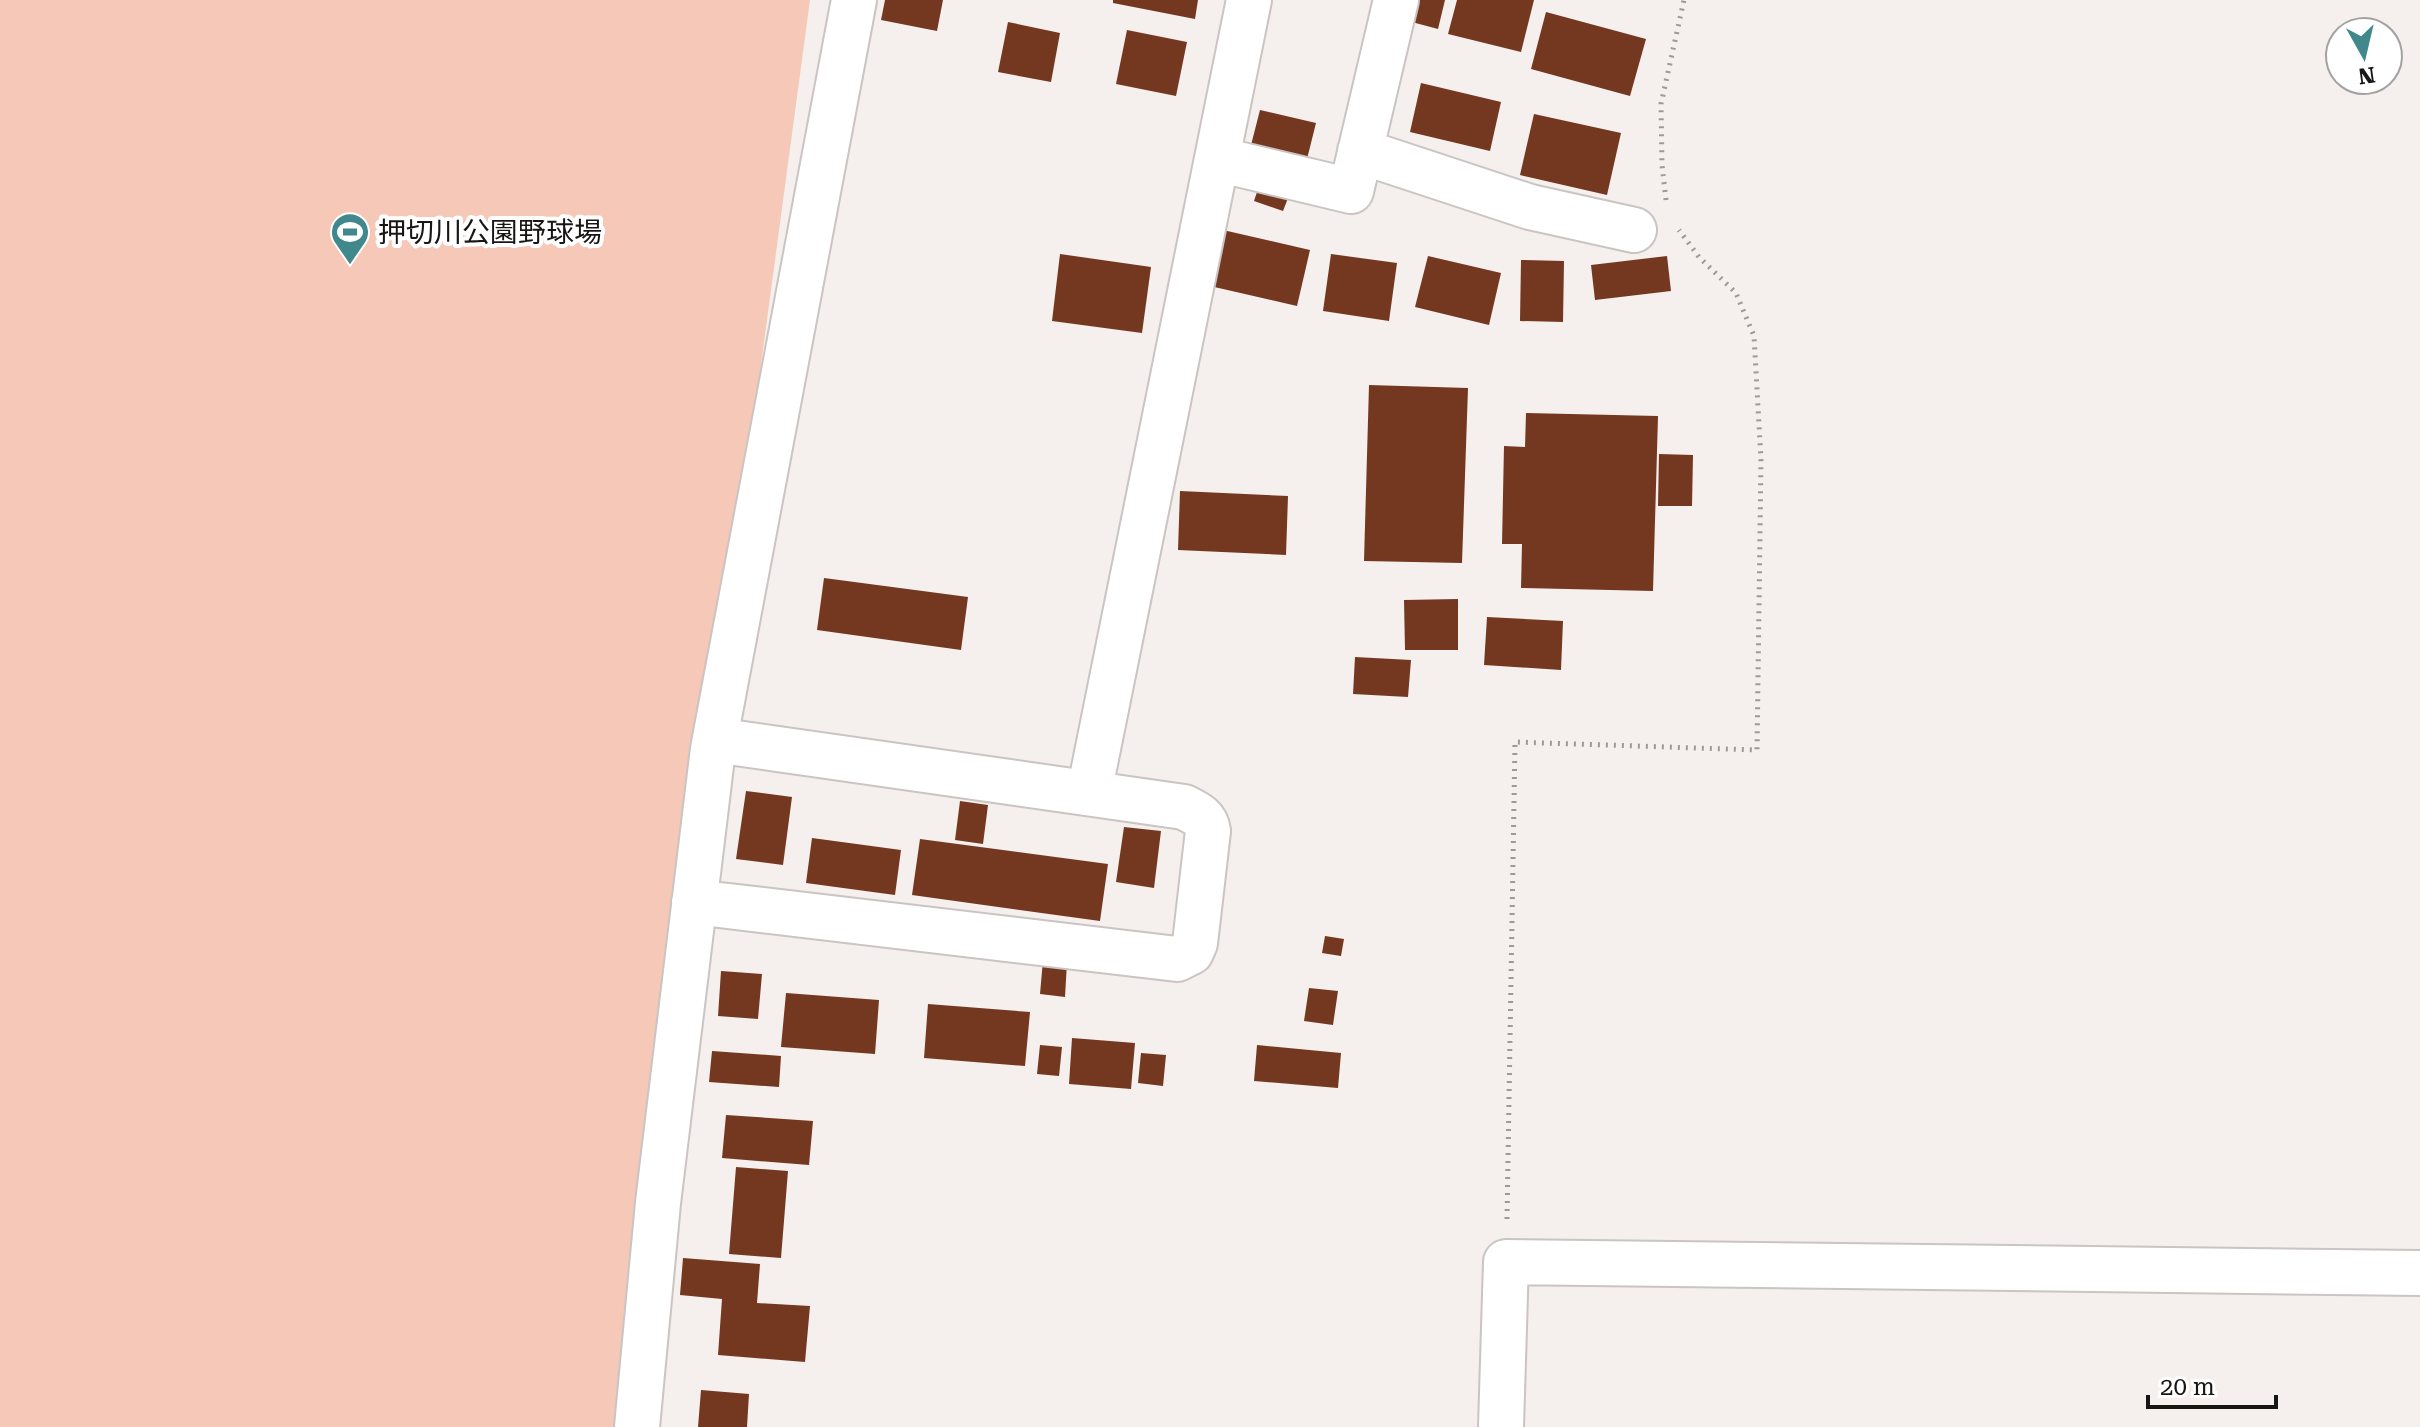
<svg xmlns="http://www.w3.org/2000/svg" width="2420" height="1427" font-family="'Roboto Serif','Noto Sans JP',serif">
	<rect width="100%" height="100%" fill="#f5efed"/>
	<path fill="#f5c8b8" d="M0,0H810L618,1427H0Z"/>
	<path fill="#743820" d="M885,0H943L937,31L881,20Z
		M1113,0H1198L1195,19L1113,3Z
		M1413,0H1445L1438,29L1408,21Z
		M1457,0H1534L1521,52L1448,34Z
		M1546,12L1646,39L1630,96L1531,69Z
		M1008,22L1060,33L1051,82L998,72Z
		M1127,30L1187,42L1176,96L1116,84Z
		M1421,83L1501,102L1490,151L1410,132Z
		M1260,110L1316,123L1306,163L1250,149Z
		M1534,114L1621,133L1607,195L1520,175Z
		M1260,183L1290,193L1283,211L1254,201Z
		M1223,230L1310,250L1297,306L1210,286Z
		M1060,254L1151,267L1142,333L1052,321Z
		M1331,254L1397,263L1389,321L1323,311Z
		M1428,256L1501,273L1489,325L1415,307Z
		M1667,256L1671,291L1595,300L1591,265Z
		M1521,260L1564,261L1563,322L1520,321Z
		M1369,385L1468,388L1462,563L1364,561Z
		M1526,413L1658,416L1653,591L1521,588L1522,544H1502L1504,446L1525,447Z
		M1659,454L1693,455L1692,506H1658Z
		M1180,491L1288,496L1286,555L1178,550Z
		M824,578L968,597L961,650L817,630Z
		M1458,599V650H1405L1404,600Z
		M1487,617L1563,621L1561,670L1484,665Z
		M1355,657L1411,660L1408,697L1353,694Z
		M746,791L792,797L783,865L736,859Z
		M960,801L988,805L983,844L955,840Z
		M1124,827L1161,831L1154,888L1116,882Z
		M812,838L901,850L895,895L806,883Z
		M920,839L1108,864L1100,921L912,895Z
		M1325,936L1344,939L1341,956L1322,953Z
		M1043,960L1067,962L1065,997L1040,994Z
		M721,971L762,974L758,1019L718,1016Z
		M1309,988L1338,991L1333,1025L1304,1021Z
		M786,993L879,1000L875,1054L781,1047Z
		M928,1004L1030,1012L1025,1066L924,1058Z
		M1072,1038L1135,1043L1131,1089L1069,1084Z
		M1040,1045L1062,1047L1059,1076L1037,1074Z
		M1257,1045L1341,1053L1338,1088L1254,1081Z
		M712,1051L781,1056L779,1087L709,1082Z
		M1141,1053L1166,1055L1163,1086L1138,1083Z
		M726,1115L813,1121L809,1165L722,1158Z
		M736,1167L788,1171L781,1258L729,1254Z
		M683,1258L760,1264L757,1303L810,1306L805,1362L718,1355L722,1299L680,1295Z
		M701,1390L749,1394L747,1427H698Z"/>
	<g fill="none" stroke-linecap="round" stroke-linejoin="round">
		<g stroke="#cac4c2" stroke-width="48">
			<path id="minor" d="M1360,151L1530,207L1634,230
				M1217,159L1351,191L1396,0
				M1089,793L1249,0
				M694,902L1177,959L1191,952L1195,943L1208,831C1206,817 1196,813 1184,807L715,740
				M637,1427L658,1203L713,749L854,0
				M1501,1427L1506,1262L2420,1273"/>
		</g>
		<path stroke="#9e9998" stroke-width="5" stroke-dasharray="2 6" stroke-linecap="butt" d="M1666,200L1662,165L1661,104L1684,0
			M1507,1219L1515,742L1757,750L1761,460L1754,336L1736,293L1699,257L1679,230"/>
		<use href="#minor" stroke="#fff" stroke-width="44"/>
	</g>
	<defs>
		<g id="stadium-pin" transform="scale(2)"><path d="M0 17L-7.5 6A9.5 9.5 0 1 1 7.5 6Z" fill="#40888b" stroke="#fff"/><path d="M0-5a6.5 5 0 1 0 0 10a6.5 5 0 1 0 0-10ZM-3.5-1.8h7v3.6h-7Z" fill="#fff"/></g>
	</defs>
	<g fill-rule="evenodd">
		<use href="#stadium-pin" x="350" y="232"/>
	</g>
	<g text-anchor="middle" stroke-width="8" stroke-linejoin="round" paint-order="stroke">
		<g font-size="28" fill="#181615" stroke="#fff" text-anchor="start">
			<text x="378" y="242">押切川公園野球場</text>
		</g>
	</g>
	<g transform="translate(2364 56) rotate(172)"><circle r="38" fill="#ffffff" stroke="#a3a2a1" stroke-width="2"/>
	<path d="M0-6L14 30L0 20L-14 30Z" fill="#40888b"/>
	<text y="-12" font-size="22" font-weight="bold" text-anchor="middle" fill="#181615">N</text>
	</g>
	<path d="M2148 1395v12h128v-12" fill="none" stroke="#181615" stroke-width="4"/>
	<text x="2160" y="1395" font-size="24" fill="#181615" stroke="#ffffff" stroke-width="6" paint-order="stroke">20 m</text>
</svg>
